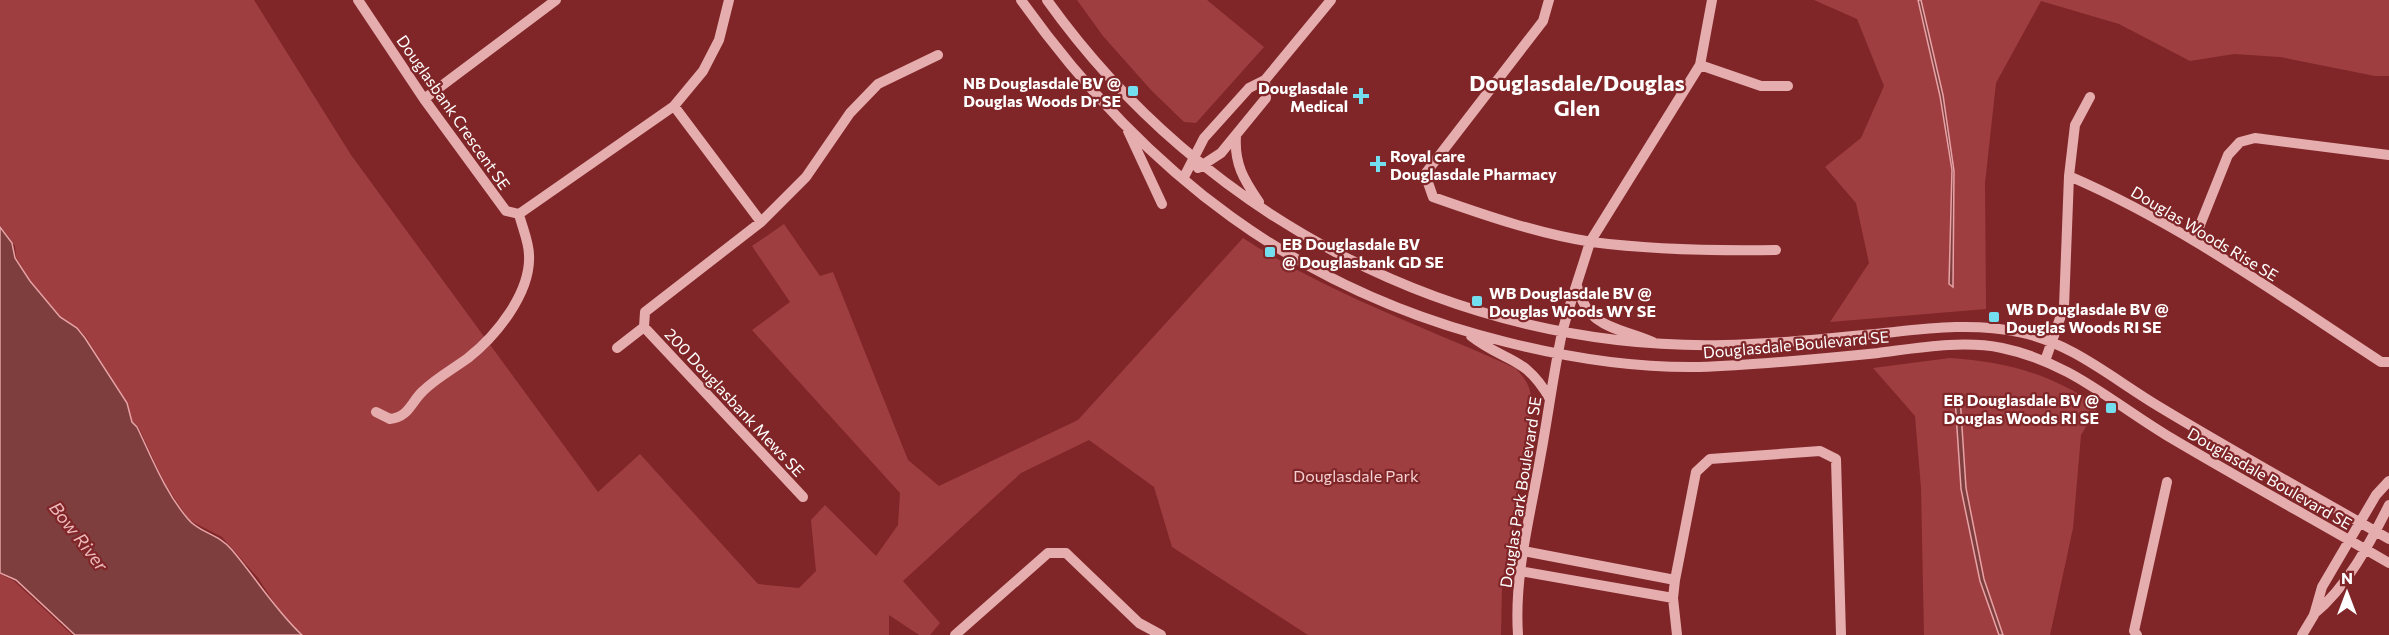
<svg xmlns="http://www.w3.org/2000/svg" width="2389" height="635" font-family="Commissioner,sans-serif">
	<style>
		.green { fill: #9f3e41 }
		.water { fill: #7f3e3e; stroke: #e6a2a5; stroke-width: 1.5 }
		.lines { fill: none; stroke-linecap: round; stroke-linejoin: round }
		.minor { stroke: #e6adaf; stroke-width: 10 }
		.poi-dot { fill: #73deee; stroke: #802628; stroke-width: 2 }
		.labels { text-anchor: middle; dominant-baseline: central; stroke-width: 4.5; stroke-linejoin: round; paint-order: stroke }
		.poi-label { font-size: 16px; font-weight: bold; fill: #fff; stroke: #802628; text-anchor: start }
		.street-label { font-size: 16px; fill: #fff; stroke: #802628 }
		.park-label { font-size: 16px; fill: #f5d0d2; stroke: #802628 }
		.water-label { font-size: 18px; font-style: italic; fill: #edb9bb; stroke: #802628 }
		.district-label { font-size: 22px; font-weight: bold; fill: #fff; stroke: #802628 }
	</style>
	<rect width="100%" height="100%" fill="#802628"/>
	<path class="green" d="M 0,0 L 254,0 L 351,155 L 598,492 L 640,454 L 758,584 L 799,588 L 816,571 L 811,520 L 825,505 L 876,556 L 898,525 L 900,493 L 752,330 L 790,302 L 752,246 L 784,224 L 820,276 L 833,272 L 908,460 L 939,486 L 1078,420 L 1243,238 C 1329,294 1423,326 1515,368 C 1530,382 1533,394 1531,415 L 1502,584 L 1501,635 L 1308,635 L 1172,547 L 1154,487 L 1089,440 L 1021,473 L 903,581 L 940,623 L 930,635 L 919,635 L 889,615 L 889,635 L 303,635 L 285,619 L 258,578 L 222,537 L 189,520 L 164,482 L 138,426 L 132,421 L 127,403 L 86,337 L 77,327 L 60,317 L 31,281 L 16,257 L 15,246 L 0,225 Z
		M 1077,0 L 1207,0 L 1264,47 L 1196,123 L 1184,122 L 1151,90 L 1103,36 Z
		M 1814,0 L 2389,0 L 2389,76 L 2375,76 L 2280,57 L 2234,54 L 2190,61 L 2119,24 L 2041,1 L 1996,83 L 1985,183 L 1986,309 L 1830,322 L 1869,263 L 1856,203 L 1825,167 L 1861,138 L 1884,86 L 1857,19 Z
		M 1950,358 C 2012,363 2046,373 2099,406 L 2081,435 L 2073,528 L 2050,635 L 1924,635 L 1921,488 L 1915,416 L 1873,368 Z
		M 0,574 L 14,581 L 72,635 L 0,635 Z"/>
	<path class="water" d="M 1918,0 L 1921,0 L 1943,95 L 1954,171 L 1953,287 L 1949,284 L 1952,170 L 1940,96 Z
		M 0,227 L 12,243 L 15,258 L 30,281 L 60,317 L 77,328 L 85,338 L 127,403 L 132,422 L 137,427 C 152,458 165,492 188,519 C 199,533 218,533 232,550 C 256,578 275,610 302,635 L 75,635 L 16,580 L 0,573 Z
		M 1960,397 L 1966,488 L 1984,579 L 2003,635 L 1999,635 L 1980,581 L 1961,489 L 1955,398 Z"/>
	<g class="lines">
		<path class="minor" d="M 358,0 L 424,99 L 506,211 L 519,214 L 674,106 L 703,71 L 719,40 L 729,0
			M 1021,0 C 1145,174 1297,291 1506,342 C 1569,358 1635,368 1699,367 C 1759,365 1818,359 1878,353 C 1918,348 1962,340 2002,348 C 2069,362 2110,401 2166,435 C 2240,479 2315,520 2389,563
			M 1047,0 C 1202,217 1456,351 1724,345 C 1774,344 1825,339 1875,334 C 1924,329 1970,322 2019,332 C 2072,343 2113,379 2158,406 C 2234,452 2312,495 2389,539
			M 1549,0 L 1543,21 L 1425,174 L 1433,197 C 1484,215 1539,234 1592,242 C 1654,250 1714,251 1776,250
			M 1700,65 L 1761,86 L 1788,86
			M 424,99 L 556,0
			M 674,106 L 761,222
			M 1128,131 L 1162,204
			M 1236,136 C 1234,164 1244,180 1259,202
			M 1198,168 L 1221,153 L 1266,98 L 1265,80
			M 2069,176 L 2075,125 L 2090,97
			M 1183,179 L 1204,138 L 1249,88 L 1265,80 L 1331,0
			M 2194,240 L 2228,155 L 2240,142 L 2255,138 L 2389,155
			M 1577,286 C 1589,330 1616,326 1653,342
			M 644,327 L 803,497
			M 1471,336 C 1506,363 1525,355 1550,399
			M 617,348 L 644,327 L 645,312 L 761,222 L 806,177 L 850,113 L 878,84 L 938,55
			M 2045,361 L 2064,307 L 2069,176 C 2181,224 2280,296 2381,362 L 2389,362
			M 376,412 L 390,419 C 409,417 411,402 423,391 C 436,378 453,369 468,358 C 496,336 531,293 529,255 C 529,242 522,227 519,214
			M 1523,551 L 1675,580
			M 1520,571 L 1673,598
			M 2314,614 C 2347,587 2370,543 2389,505
			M 955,635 L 1048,553 L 1066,553 L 1139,623 L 1161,635
			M 1518,635 C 1514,575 1530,517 1540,459 C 1548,417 1553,375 1562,333 C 1570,302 1581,272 1590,242 L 1700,65 L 1712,0
			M 1677,635 L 1673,598 L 1675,580 L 1696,472 L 1710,459 L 1820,451 L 1836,459 L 1841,635
			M 2137,635 L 2134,631 L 2167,482
			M 2302,635 L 2314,615 L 2322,587 L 2376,495 L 2389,481"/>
	</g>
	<g class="poi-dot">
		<rect x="1127" y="85" width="12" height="12" rx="3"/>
		<path d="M1358 87h6v6h6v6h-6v6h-6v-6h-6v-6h6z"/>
		<path d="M1375 155h6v6h6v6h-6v6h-6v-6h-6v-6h6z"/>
		<rect x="1264" y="246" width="12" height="12" rx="3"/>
		<rect x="1471" y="295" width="12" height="12" rx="3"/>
		<rect x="1988" y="311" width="12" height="12" rx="3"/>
		<rect x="2105" y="402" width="12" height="12" rx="3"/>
	</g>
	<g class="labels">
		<g class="poi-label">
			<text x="1121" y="82" text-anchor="end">NB Douglasdale BV @<tspan x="1121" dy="18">Douglas Woods Dr SE</tspan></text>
			<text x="1348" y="87" text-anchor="end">Douglasdale<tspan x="1348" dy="18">Medical</tspan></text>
			<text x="1390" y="155">Royal care<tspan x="1390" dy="18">Douglasdale Pharmacy</tspan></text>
			<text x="1282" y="243">EB Douglasdale BV<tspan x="1282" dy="18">@ Douglasbank GD SE</tspan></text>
			<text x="1489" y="292">WB Douglasdale BV @<tspan x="1489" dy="18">Douglas Woods WY SE</tspan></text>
			<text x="2006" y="308">WB Douglasdale BV @<tspan x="2006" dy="18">Douglas Woods RI SE</tspan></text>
			<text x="2099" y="399" text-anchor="end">EB Douglasdale BV @<tspan x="2099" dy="18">Douglas Woods RI SE</tspan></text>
		</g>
		<g class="street-label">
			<text transform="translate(454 112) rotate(55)">Douglasbank Crescent SE</text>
			<text transform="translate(2205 233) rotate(31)">Douglas Woods Rise SE</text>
			<text transform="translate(1796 344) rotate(-5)">Douglasdale Boulevard SE</text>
			<text transform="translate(735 402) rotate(47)">200 Douglasbank Mews SE</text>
			<text transform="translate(2270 478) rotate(30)">Douglasdale Boulevard SE</text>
			<text transform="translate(1520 492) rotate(-81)">Douglas Park Boulevard SE</text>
		</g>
		<g class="park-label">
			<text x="1356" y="475">Douglasdale Park</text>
		</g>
		<g class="water-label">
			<text transform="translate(79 536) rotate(52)">Bow River</text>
		</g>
		<g class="district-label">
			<text x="1577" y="82">Douglasdale/Douglas<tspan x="1577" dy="25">Glen</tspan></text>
		</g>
	</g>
	<g transform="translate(2347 593)" stroke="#802628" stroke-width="4.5" paint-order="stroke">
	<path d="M0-4.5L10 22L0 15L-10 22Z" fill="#ffffff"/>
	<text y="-9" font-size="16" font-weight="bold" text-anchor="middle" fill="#ffffff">N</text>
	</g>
</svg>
